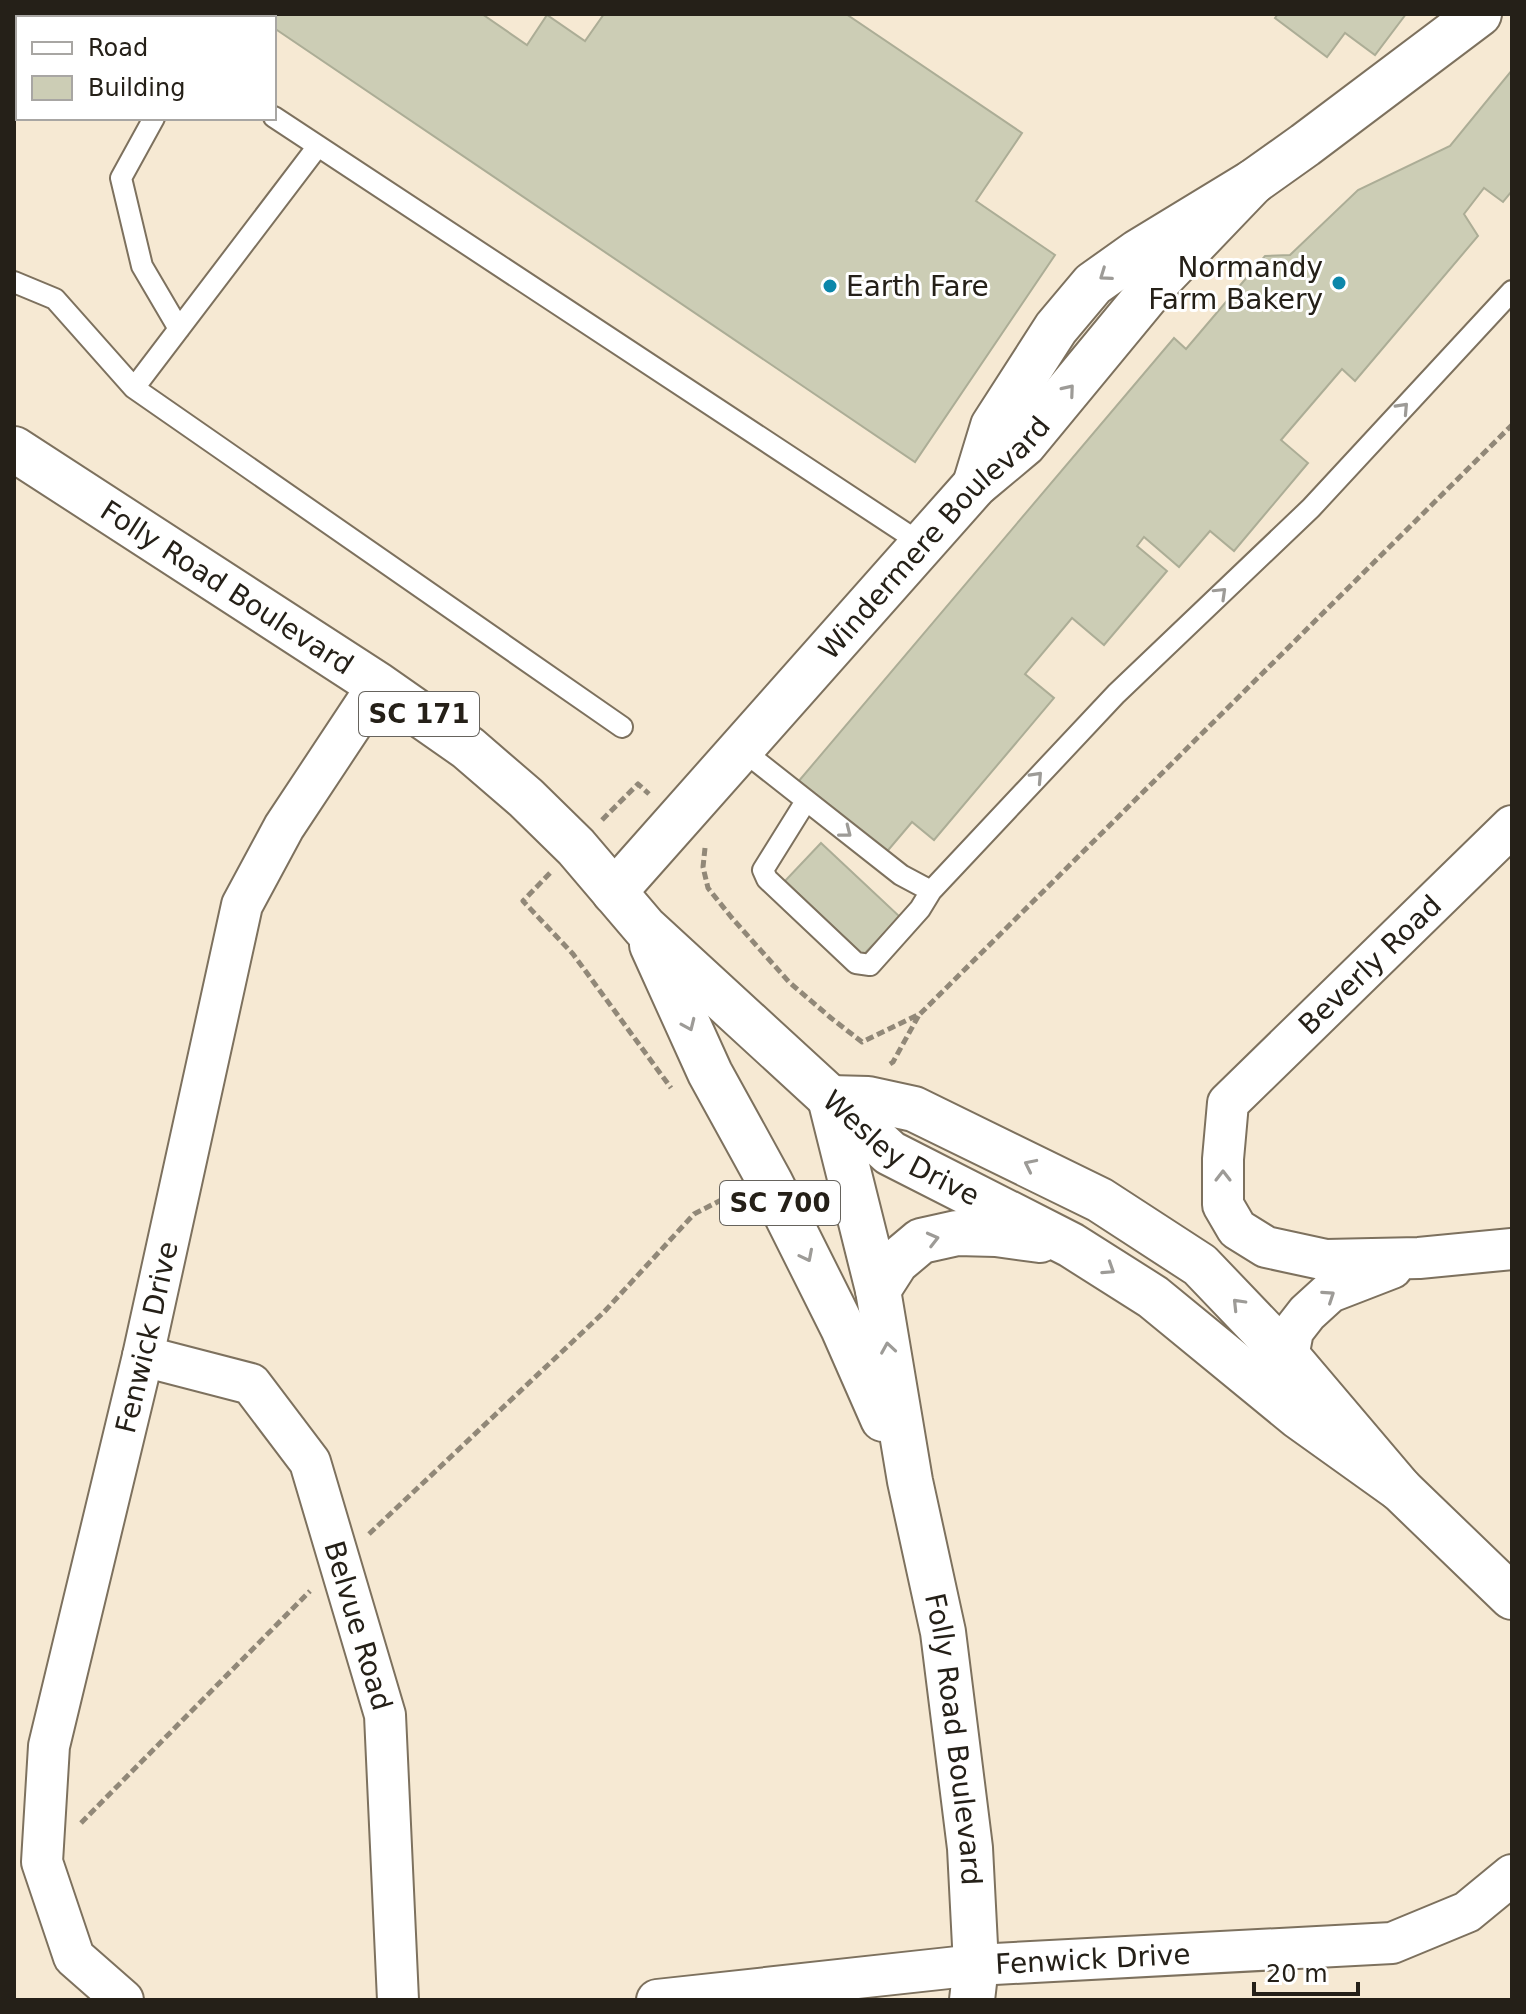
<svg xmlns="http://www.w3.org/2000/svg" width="1526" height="2014" font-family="'DejaVu Sans',sans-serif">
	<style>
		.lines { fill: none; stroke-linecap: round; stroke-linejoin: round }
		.stream { stroke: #658158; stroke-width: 10 }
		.building { fill: #cccdb5; stroke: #acad96; stroke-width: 2 }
		.service-casing { stroke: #7d715e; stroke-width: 24 }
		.minor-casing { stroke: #7d715e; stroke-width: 44 }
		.tertiary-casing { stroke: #7d715e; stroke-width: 48 }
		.primary-casing { stroke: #7d715e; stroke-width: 48 }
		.path { stroke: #918878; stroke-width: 5; stroke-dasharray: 8 4; stroke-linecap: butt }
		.service { stroke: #fff; stroke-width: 20 }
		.minor { stroke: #fff; stroke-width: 40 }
		.tertiary { stroke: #fff; stroke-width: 44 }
		.primary { stroke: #fff; stroke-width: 44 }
		.oneway { stroke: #9d9b97 }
		.poi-dot { fill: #0c87aa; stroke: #fff; stroke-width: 3 }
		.labels { text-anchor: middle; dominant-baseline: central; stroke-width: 6; stroke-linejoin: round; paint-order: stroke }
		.shield { fill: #fff; stroke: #66635d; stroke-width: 2 }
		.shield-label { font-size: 26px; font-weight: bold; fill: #252018 }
		.poi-label { font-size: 28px; fill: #252018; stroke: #fff; text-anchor: end }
		.street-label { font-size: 28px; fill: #252018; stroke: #fff }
	</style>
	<rect width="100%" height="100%" fill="#f6e9d3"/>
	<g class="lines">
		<path class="stream" d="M 14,101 L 18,112"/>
	</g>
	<path class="building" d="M 253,14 L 482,14 L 527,45 L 547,15 L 585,41 L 604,14 L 846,14 L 1022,133 L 976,201 L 1055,255 L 915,462 L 274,28 L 274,18 L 259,18 Z
		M 1278,14 L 1406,14 L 1375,55 L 1345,33 L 1327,57 L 1275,18 Z
		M 1512,70 L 1512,191 L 1503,202 L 1484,188 L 1464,214 L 1478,236 L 1355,381 L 1342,369 L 1281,440 L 1308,463 L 1234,551 L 1210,531 L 1179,567 L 1144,537 L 1137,546 L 1167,571 L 1104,645 L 1072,618 L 1025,674 L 1054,698 L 934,840 L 912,822 L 884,855 L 798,782 L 1174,338 L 1186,349 L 1265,256 L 1290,255 L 1358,190 L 1450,146 Z
		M 821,843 L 900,917 L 863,955 L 785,881 Z"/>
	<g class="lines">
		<defs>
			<path id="service" d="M 274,117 L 922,544
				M 154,118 L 121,178 L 142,266 L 179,329
				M 14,282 L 55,299 L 134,388 L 622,727
				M 134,388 L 318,146
				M 741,749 L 901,875 L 931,891 L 1116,694 L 1311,508 L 1512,291
				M 806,801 L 763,870 L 767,879 L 856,963 L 870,965 L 920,909 L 931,891"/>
			<g id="minor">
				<path d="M 1512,826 L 1228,1103 L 1223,1159 L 1223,1205 L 1237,1229 L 1266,1247 L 1326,1260 L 1419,1258 L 1512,1249"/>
				<path id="s1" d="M 143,1356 L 251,1384 L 310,1462 L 385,1715 L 398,2000"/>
				<path d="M 1288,1357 L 1293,1331 L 1307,1313 L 1330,1292 L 1392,1268"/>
				<path id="s2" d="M 123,2000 L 74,1957 L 42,1862 L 49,1746 L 143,1356 L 242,905 L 284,827 L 378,685"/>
				<path id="s3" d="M 657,2000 L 976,1965 L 1392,1943 L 1467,1912 L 1512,1875"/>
			</g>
			<g id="tertiary">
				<path d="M 975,485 L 993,426 L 1056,328 L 1093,284 L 1138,252 L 1253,182 L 1305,145 L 1479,14"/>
				<path id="s4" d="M 614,892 L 975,485 L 1024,444 L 1161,278 L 1253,182"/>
			</g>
			<g id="primary">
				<path id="s5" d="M 14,449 L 378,685 L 468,748 L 526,798 L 576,847 L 645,928 L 890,1153 L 1071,1245 L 1153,1297 L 1298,1416 L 1400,1489"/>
				<path d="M 652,945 L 710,1073 L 770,1182 L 843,1328 L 883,1419"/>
				<path id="s6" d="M 830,1098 L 878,1290 L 910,1481 L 943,1632 L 970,1848 L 976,1965 L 972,2000"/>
				<path d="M 830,1098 L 868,1099 L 914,1109 L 1100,1200 L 1200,1265 L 1288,1357 L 1400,1489 L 1512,1597"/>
				<path d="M 878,1290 L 896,1262 L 921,1241 L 957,1233 L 996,1234 L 1040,1240"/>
			</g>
		</defs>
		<use href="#service" class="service-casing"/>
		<use href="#minor" class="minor-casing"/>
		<use href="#tertiary" class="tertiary-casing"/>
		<use href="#primary" class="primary-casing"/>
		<path class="path" d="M 602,820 L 638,784 L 649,794
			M 705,848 L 703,867 L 708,888 L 732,918 L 789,982 L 831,1018 L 862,1042 L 920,1014 L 1512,425
			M 550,873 L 523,901 L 573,954 L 671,1088
			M 890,1064 L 893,1062 L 919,1015
			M 369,1534 L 604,1312 L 694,1214 L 735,1193
			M 81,1823 L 310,1591"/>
		<use href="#service" class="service"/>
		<use href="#minor" class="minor"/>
		<use href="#tertiary" class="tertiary"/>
		<use href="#primary" class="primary"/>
	</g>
	<defs><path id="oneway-chevron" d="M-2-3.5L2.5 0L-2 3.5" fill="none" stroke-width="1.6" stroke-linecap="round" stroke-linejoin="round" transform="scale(2)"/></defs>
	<g class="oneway">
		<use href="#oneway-chevron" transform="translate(1105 275) rotate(145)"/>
		<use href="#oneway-chevron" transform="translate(1069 390) rotate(-50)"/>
		<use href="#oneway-chevron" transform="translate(1403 408) rotate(-47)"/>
		<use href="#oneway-chevron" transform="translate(1221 593) rotate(-44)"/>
		<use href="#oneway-chevron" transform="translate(1037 777) rotate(-47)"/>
		<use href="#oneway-chevron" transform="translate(846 832) rotate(38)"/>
		<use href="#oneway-chevron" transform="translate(689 1025) rotate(66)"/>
		<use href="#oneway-chevron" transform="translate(1030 1165) rotate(-154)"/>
		<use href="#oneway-chevron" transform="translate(1223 1176) rotate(-90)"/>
		<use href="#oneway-chevron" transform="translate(933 1239) rotate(-14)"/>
		<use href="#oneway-chevron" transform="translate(807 1256) rotate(63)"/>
		<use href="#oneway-chevron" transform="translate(1109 1269) rotate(33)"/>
		<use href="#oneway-chevron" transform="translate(1329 1296) rotate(-34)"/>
		<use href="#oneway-chevron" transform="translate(1238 1304) rotate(-134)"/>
		<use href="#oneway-chevron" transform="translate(888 1348) rotate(-99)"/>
	</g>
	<g class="poi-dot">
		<circle cx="1339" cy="283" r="8"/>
		<circle cx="830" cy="286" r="8"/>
	</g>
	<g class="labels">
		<g class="shield">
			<rect x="359" y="692" width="120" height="44" rx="6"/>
			<rect x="720" y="1181" width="120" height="44" rx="6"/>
		</g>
		<g class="shield-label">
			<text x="419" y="714">SC 171</text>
			<text x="780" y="1203">SC 700</text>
		</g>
		<g class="poi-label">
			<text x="1323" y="267">Normandy<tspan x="1323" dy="32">Farm Bakery</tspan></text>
			<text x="846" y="286" text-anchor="start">Earth Fare</text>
		</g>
		<g class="street-label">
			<text stroke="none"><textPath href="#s4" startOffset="478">Windermere Boulevard</textPath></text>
			<text stroke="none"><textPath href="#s5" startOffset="254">Folly Road Boulevard</textPath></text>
			<text transform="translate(1370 965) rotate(-44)">Beverly Road</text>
			<text stroke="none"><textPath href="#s5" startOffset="1136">Wesley Drive</textPath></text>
			<text stroke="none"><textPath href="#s2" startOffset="702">Fenwick Drive</textPath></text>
			<text stroke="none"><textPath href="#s1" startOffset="380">Belvue Road</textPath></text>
			<text stroke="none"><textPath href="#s6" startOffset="654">Folly Road Boulevard</textPath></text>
			<text stroke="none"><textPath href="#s3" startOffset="438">Fenwick Drive</textPath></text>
		</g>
	</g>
	<rect width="1526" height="2014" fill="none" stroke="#252018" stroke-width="32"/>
	<rect x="16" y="16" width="260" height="104" fill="#ffffff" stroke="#a8a6a3" stroke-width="2"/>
	<rect x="32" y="42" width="40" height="12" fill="#ffffff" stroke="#a8a6a3" stroke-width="2"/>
	<text x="88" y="56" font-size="24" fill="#252018">Road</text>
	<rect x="32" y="76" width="40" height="24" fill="#cccdb5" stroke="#a8a6a3" stroke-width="2"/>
	<text x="88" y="96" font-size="24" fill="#252018">Building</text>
	<path d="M1254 1982v12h104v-12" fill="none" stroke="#252018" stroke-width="4"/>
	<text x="1266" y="1982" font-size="24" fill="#252018" stroke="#ffffff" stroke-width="6" paint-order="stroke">20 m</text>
</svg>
